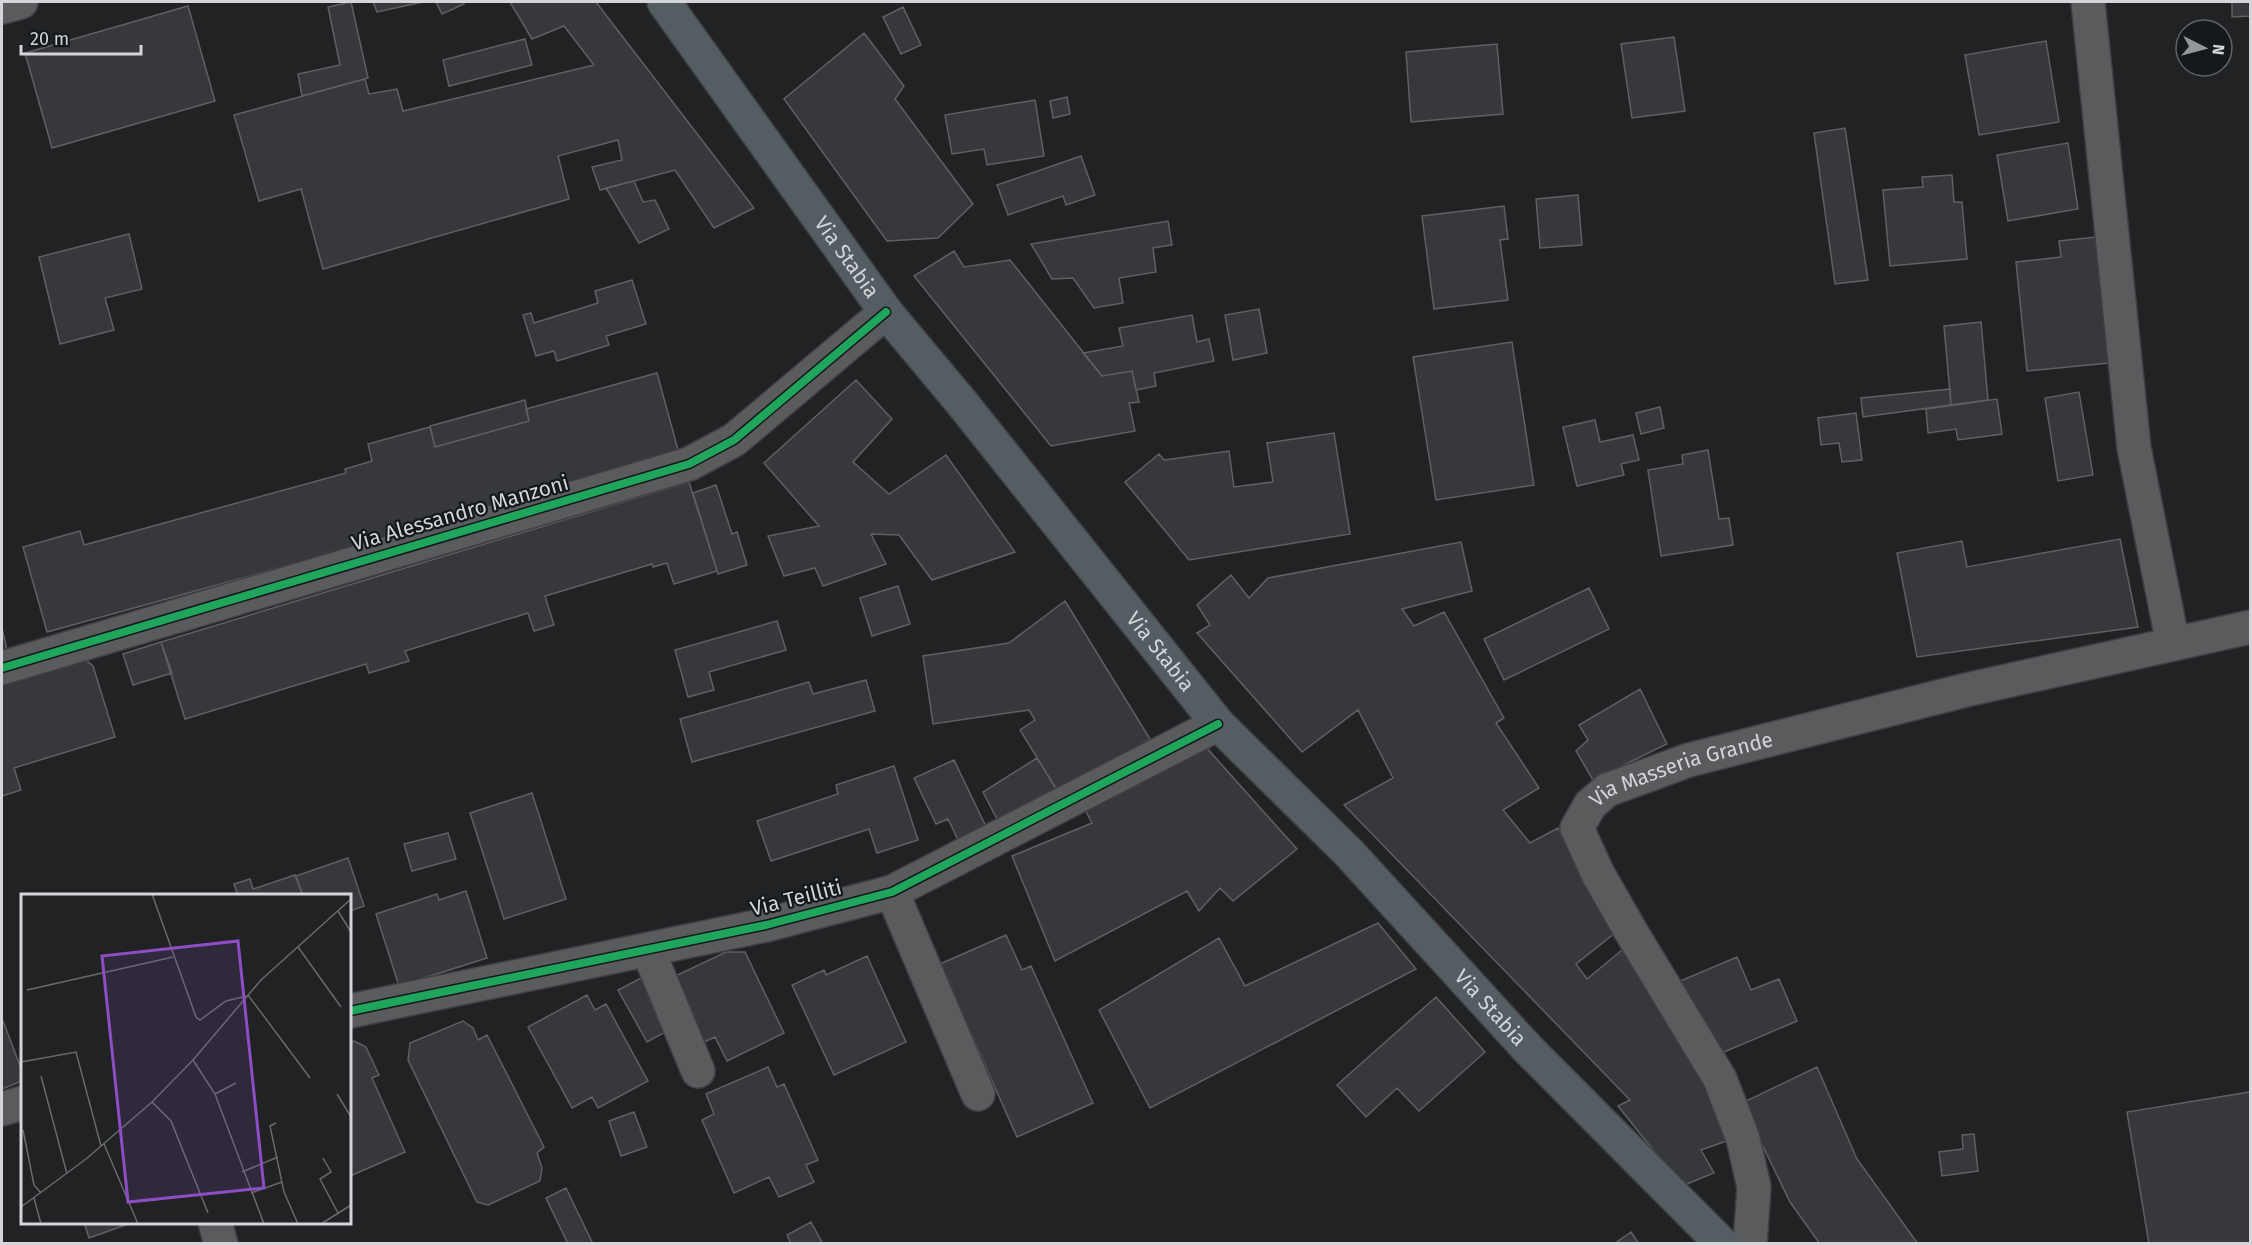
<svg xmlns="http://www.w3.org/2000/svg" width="2252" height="1245" font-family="'Fira Sans',sans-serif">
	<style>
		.building { fill: #37383b; stroke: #5f6062; stroke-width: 1.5 }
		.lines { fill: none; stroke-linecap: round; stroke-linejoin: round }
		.minor-casing { stroke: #3e3f42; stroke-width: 36 }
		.major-casing { stroke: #3e3f42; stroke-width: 36 }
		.minor { stroke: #5a5b5d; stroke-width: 33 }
		.major { stroke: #535d62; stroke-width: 33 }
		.cycleway-casing { stroke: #15181d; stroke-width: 11 }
		.cycleway { stroke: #20a55d; stroke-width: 8 }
		.labels { text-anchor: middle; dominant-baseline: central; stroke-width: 4.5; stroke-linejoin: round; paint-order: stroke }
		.street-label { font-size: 21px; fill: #d3d5d9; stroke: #15181d }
		.inset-road { fill: none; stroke: #686a6c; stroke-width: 1.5 }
		.view { fill: #8d4ec4; fill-opacity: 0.15; stroke: #8d4ec4; stroke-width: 3 }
		.inset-edge { fill: none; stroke: #d3d5d9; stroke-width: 3 }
	</style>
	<rect width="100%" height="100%" fill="#202224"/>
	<path class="building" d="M 351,2 L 368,78 L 302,96 L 298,74 L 340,65 L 328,7 Z
		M 373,2 L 423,2 L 377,12 Z
		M 436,2 L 463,2 L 464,4 L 442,14 Z
		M 510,2 L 596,2 L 754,208 L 714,228 L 675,170 L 600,190 L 592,167 L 622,160 L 618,140 L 558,156 L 569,199 L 323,269 L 301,189 L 259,201 L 234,115 L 365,79 L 369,94 L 397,89 L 403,111 L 594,65 L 564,26 L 532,39 Z
		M 2232,2 L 2250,2 L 2250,16 L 2232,17 Z
		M 188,6 L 215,101 L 52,148 L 25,53 Z
		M 903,7 L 921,45 L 901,54 L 883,17 Z
		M 864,33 L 904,86 L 895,99 L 973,204 L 938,238 L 887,241 L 784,99 Z
		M 1674,37 L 1685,111 L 1632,118 L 1621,44 Z
		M 525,39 L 532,65 L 449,86 L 443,60 Z
		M 2046,41 L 2059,122 L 1979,135 L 1965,55 Z
		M 1497,44 L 1503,114 L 1411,122 L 1406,52 Z
		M 1067,97 L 1070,114 L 1053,118 L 1050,101 Z
		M 1035,100 L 1044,156 L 987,165 L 984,149 L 952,154 L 945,115 Z
		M 1845,128 L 1868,280 L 1835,284 L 1814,133 Z
		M 2068,143 L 2078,209 L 2008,221 L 1997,155 Z
		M 1081,156 L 1095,195 L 1066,205 L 1063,196 L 1008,215 L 997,185 Z
		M 1952,175 L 1954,202 L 1962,202 L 1967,259 L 1890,266 L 1883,190 L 1923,187 L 1922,177 Z
		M 634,181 L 643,202 L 655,200 L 669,229 L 639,243 L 606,188 Z
		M 1578,195 L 1582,245 L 1540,248 L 1536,199 Z
		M 1504,206 L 1508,239 L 1500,240 L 1508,300 L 1434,309 L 1422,216 Z
		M 1168,221 L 1172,245 L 1153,248 L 1156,272 L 1119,278 L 1123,303 L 1094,308 L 1073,278 L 1052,279 L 1031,244 Z
		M 129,234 L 142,289 L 105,298 L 114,330 L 60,344 L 39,257 Z
		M 2096,237 L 2109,363 L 2027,371 L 2016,262 L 2061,257 L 2059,241 Z
		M 954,251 L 964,267 L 1010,260 L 1102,376 L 1132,371 L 1139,402 L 1129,403 L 1135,431 L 1051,446 L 914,276 Z
		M 632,280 L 646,324 L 606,336 L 609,345 L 557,361 L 554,351 L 536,356 L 523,315 L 531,313 L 534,323 L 598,303 L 595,291 Z
		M 1259,309 L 1267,353 L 1233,360 L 1225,315 Z
		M 1192,315 L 1197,342 L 1209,339 L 1214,361 L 1154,373 L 1156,386 L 1136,390 L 1132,371 L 1102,376 L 1083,353 L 1123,346 L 1119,328 Z
		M 1981,322 L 1988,400 L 1951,405 L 1944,326 Z
		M 1512,342 L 1534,485 L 1436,500 L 1413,357 Z
		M 657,373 L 680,457 L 47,632 L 23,547 L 80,531 L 84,545 L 346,473 L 345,469 L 372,461 L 368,444 L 430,427 L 435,447 L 529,421 L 526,409 Z
		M 856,380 L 892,419 L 853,462 L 889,494 L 946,455 L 1015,552 L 932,580 L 899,535 L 871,534 L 886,564 L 823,586 L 815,568 L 784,576 L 768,536 L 819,526 L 764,463 Z
		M 1950,389 L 1951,405 L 1863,417 L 1861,398 Z
		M 2079,392 L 2093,475 L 2058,481 L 2045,398 Z
		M 1997,399 L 2002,434 L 1958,440 L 1956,429 L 1928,433 L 1926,409 Z
		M 525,400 L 529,421 L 435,447 L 430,426 Z
		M 1660,407 L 1664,428 L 1641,434 L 1636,413 Z
		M 1856,413 L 1862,460 L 1842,462 L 1839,443 L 1821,445 L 1818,418 Z
		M 1595,420 L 1600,442 L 1633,435 L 1639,460 L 1621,464 L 1624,475 L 1577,486 L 1563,427 Z
		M 1334,433 L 1350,534 L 1189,560 L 1125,482 L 1159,454 L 1164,460 L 1229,451 L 1234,487 L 1273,482 L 1267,443 Z
		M 1708,450 L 1719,519 L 1729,518 L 1733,545 L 1661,556 L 1648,470 L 1683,464 L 1682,455 Z
		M 689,482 L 717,571 L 674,584 L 667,563 L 653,567 L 652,564 L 545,596 L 554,625 L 534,631 L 528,613 L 405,651 L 409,661 L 369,673 L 366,664 L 185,719 L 161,642 Z
		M 716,485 L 732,534 L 737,532 L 747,565 L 718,574 L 693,493 Z
		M 2120,539 L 2138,627 L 1917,657 L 1897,553 L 1962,541 L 1967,567 Z
		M 1461,542 L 1472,591 L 1402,609 L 1414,626 L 1444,612 L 1504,718 L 1496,723 L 1539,788 L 1503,810 L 1530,843 L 1558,828 L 1620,929 L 1576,964 L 1587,979 L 1628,945 L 1704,1063 L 1732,1139 L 1701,1150 L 1714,1173 L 1682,1186 L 1618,1106 L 1630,1100 L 1344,805 L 1393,778 L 1358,710 L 1302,752 L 1197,633 L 1210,625 L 1197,605 L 1231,575 L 1249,598 L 1268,578 Z
		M 898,586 L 910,624 L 872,636 L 860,598 Z
		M 1589,588 L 1609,629 L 1504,680 L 1484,639 Z
		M 1065,601 L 1150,739 L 1060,795 L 1020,730 L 1035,720 L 1029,710 L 933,724 L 923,656 L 1009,643 Z
		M 777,621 L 786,650 L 709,672 L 714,690 L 688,697 L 675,650 Z
		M 2,628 L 7,650 L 2,652 Z
		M 161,642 L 172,673 L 133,685 L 123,654 Z
		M 82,657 L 93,666 L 115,737 L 14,768 L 21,790 L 2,796 L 2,682 Z
		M 866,680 L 875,711 L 692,762 L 680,719 L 809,682 L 813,694 Z
		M 1640,689 L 1667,744 L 1593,780 L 1576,751 L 1588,740 L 1579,725 Z
		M 1204,745 L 1297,849 L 1233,901 L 1220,888 L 1199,911 L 1187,891 L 1055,961 L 1012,856 L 1092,823 L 1084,808 Z
		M 1037,758 L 1058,792 L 1001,827 L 983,792 Z
		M 954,760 L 988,831 L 960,844 L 948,819 L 936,824 L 914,778 Z
		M 894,766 L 918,840 L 877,853 L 869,829 L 771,861 L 757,821 L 838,794 L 836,785 Z
		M 532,793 L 566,899 L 504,919 L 470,813 Z
		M 448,833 L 456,859 L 412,871 L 404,844 Z
		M 348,858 L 364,906 L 350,911 L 350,896 L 303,896 L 296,876 Z
		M 295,875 L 303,896 L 238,896 L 234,884 L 250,879 L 253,889 Z
		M 466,891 L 487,958 L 399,986 L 376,914 L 437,894 L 439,900 Z
		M 1378,923 L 1416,969 L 1150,1108 L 1099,1010 L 1219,938 L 1245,986 Z
		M 1006,935 L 1022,970 L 1031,966 L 1093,1103 L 1017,1137 L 940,964 Z
		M 726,952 L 745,952 L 784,1033 L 727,1061 L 715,1037 L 702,1043 L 671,978 Z
		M 867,956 L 906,1042 L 834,1075 L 792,985 L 824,970 L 826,975 Z
		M 1737,957 L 1751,990 L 1779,979 L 1797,1021 L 1717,1055 L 1673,984 Z
		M 643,977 L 671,1029 L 647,1042 L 618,990 Z
		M 587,995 L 595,1010 L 606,1004 L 648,1081 L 598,1108 L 592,1097 L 572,1108 L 528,1027 Z
		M 1436,997 L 1485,1052 L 1419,1111 L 1397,1088 L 1366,1117 L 1337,1085 Z
		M 3,1021 L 22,1071 L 22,1081 L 2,1089 L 2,1022 Z
		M 463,1021 L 473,1028 L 478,1040 L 487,1035 L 544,1147 L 537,1153 L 542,1168 L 540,1181 L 488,1205 L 477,1202 L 408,1060 L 410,1043 Z
		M 354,1041 L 366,1047 L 379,1075 L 372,1078 L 405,1152 L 350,1176 L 350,1043 Z
		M 768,1067 L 777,1087 L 784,1084 L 818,1160 L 806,1165 L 814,1182 L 779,1197 L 769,1177 L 734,1193 L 702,1120 L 714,1114 L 706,1094 Z
		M 1817,1067 L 1857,1159 L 1918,1244 L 1820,1244 L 1790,1202 L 1742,1103 Z
		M 2250,1092 L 2250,1244 L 2149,1244 L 2127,1112 Z
		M 634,1112 L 647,1147 L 621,1156 L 609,1121 Z
		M 1974,1134 L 1978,1171 L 1942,1176 L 1939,1152 L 1963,1149 L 1962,1135 Z
		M 566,1188 L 593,1244 L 568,1244 L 546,1198 Z
		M 84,1222 L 134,1222 L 89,1238 Z
		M 811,1222 L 823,1244 L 791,1244 L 787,1235 Z
		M 1631,1232 L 1639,1244 L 1614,1244 Z"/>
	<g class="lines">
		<defs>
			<g id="minor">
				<path d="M 2088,2 L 2134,448 L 2173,644"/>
				<path d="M 2,7 L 21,2"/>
				<path d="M 2,668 L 689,464 L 734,440 L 886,312"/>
				<path d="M 892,892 L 978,1094"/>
				<path d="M 648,950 L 698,1071"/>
				<path d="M 350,1011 L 766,925 L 892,892 L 1218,724"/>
				<path d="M 2,1109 L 22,1103"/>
				<path d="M 215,1222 L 221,1244"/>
				<path id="s1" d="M 1750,1244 L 1754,1187 L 1743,1139 L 1720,1079 L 1630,930 L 1598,874 L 1577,828 L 1590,805 L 1607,790 L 1689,760 L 1966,690 L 2250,627"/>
			</g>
			<g id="major">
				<path id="s2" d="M 664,2 L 886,312 L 962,403 L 1218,724 L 1349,853 L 1528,1049 L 1722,1244"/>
			</g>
		</defs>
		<use href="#minor" class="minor-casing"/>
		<use href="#major" class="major-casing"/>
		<use href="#minor" class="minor"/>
		<use href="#major" class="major"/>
		<defs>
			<path id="cycleway" d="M 2,668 L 689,464 L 734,440 L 886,312
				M 350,1011 L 766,925 L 892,892 L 1218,724"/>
		</defs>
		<use href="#cycleway" class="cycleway-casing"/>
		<use href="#cycleway" class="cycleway"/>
	</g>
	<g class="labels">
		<g class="street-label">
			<text stroke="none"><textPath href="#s2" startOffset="314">Via Stabia</textPath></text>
			<text transform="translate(460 513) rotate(-16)">Via Alessandro Manzoni</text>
			<text stroke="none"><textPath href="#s2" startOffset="818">Via Stabia</textPath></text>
			<text stroke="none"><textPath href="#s1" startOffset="586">Via Masseria Grande</textPath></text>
			<text transform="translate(796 898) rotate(-14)">Via Teilliti</text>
			<text stroke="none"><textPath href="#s2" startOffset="1304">Via Stabia</textPath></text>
		</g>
	</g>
	<g transform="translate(21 894)">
		<rect width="330" height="330" fill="#202224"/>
		<path class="inset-road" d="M 131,0 L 175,123 L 179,126 L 205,107 L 226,102M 317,17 L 330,38M 277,53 L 320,113M 6,96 L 152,63M 227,101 L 289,184M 172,166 L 194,200 L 243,330M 0,168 L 55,158 L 80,252M 20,182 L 46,280M 194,200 L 215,189M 316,200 L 330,223M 131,208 L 150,227 L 187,319M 255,229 L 249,232 L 263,298 L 277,330M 2,236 L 13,291 L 20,299M 83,250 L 117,330M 302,264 L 310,278 L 299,285 L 317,319M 221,278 L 257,263M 230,299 L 261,288M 13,304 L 20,330M 0,313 L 65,265 L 131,208 L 172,166 L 240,86 L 330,5M 300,330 L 330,311"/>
		<path class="view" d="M 217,47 L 243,294 L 107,308 L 81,62 Z"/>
		<rect width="330" height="330" class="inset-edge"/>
	</g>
	<rect width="2252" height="1245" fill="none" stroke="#d3d5d9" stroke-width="6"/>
	<g transform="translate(2204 48) rotate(96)"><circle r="28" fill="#15181d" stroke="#616468" stroke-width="1.5"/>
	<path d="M0-4.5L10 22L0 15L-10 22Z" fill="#94969a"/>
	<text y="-9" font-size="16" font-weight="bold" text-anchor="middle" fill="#d3d5d9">N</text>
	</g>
	<path d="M21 45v9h120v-9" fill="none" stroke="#d3d5d9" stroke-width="3"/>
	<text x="30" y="45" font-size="18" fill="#d3d5d9" stroke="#15181d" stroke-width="4.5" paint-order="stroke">20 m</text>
</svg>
